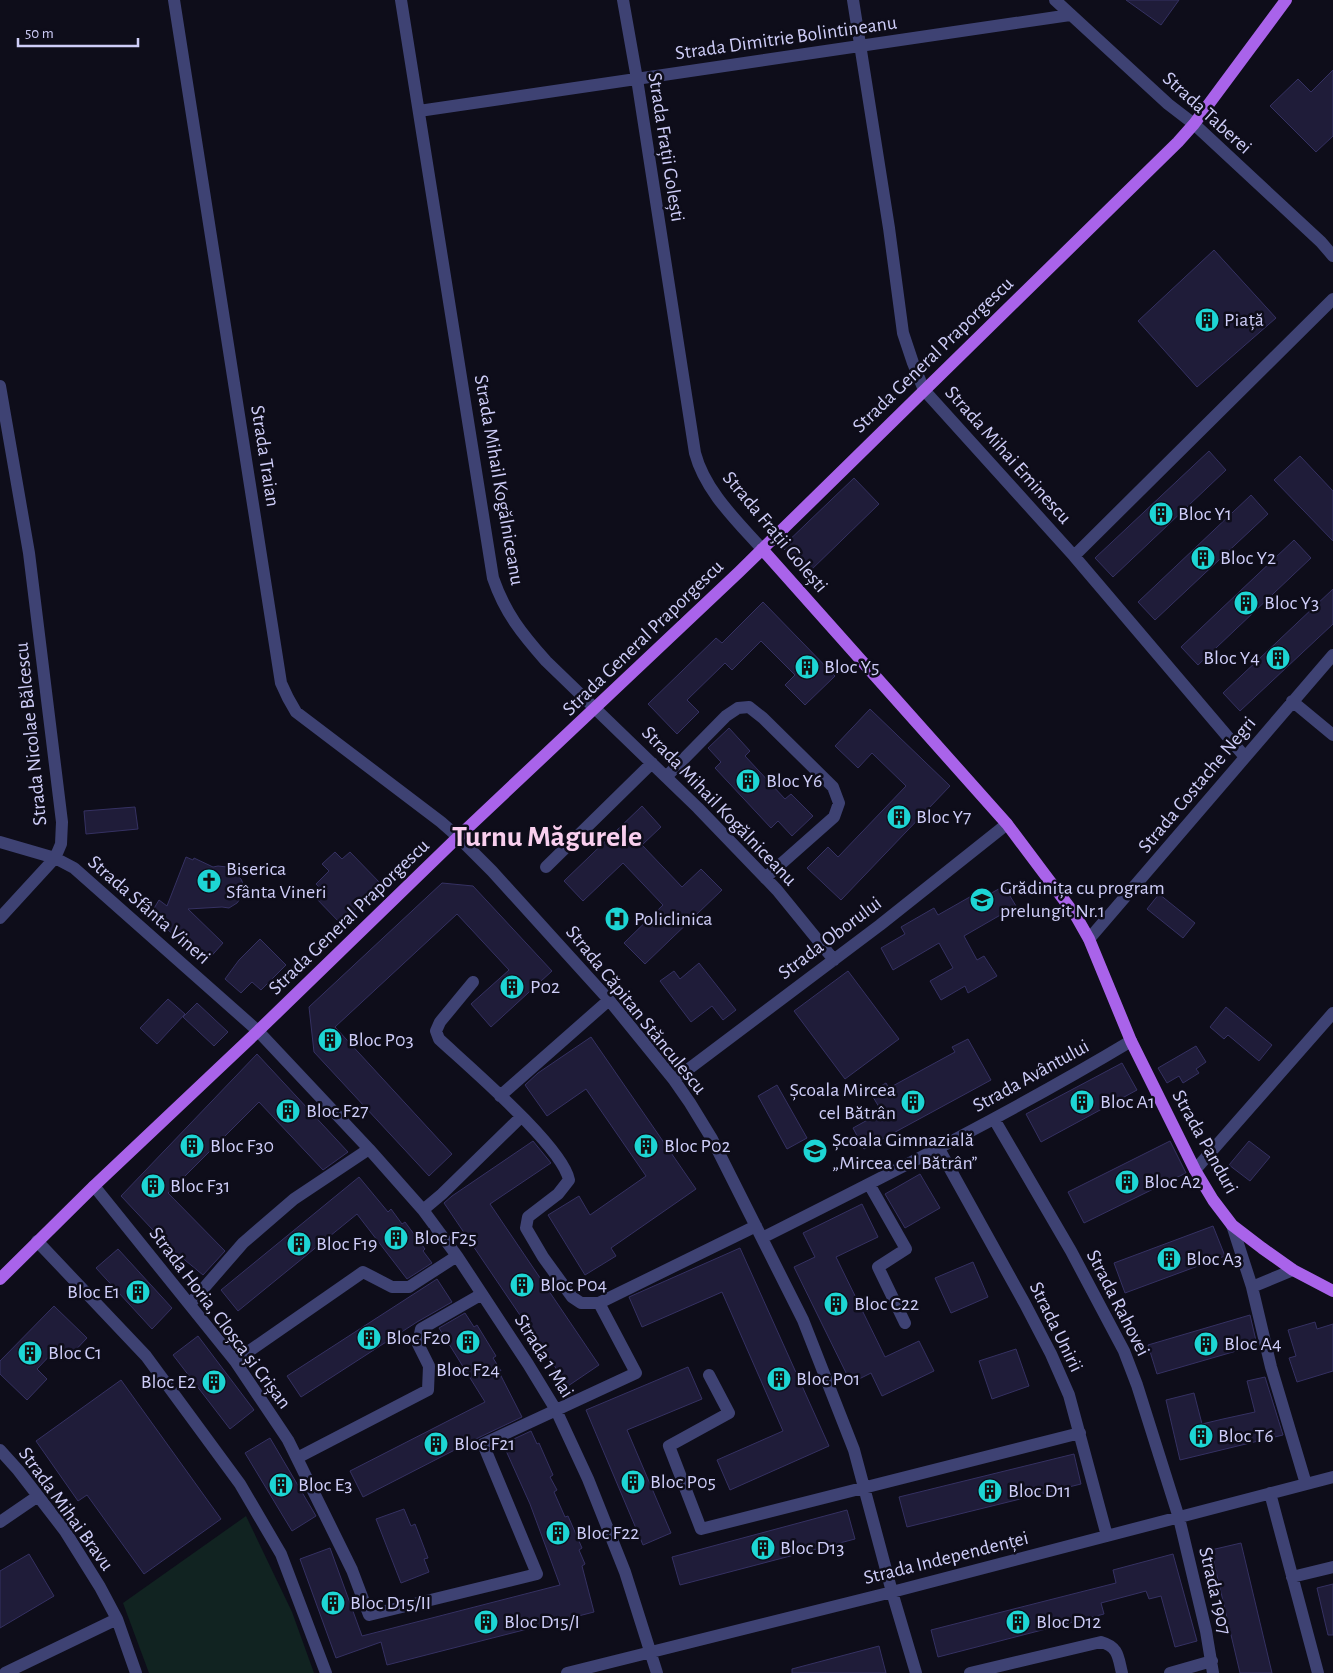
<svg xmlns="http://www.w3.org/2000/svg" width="1333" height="1673" font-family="'Alegreya Sans',sans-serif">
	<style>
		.green { fill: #112321 }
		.building { fill: #1f1c39; stroke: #353162 }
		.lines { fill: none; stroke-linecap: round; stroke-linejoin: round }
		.minor { stroke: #3e4273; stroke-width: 12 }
		.major { stroke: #a963ea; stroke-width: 12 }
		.labels { text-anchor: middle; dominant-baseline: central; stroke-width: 5; stroke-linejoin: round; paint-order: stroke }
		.street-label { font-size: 20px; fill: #cecdf8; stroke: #0e0d1a }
		.poi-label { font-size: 20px; fill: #cecdf8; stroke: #0e0d1a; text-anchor: start }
		.town-label { font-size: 30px; font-weight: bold; fill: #f9cfee; stroke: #0e0d1a }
	</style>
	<rect width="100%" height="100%" fill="#0e0d1a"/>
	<path class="green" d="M 246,1516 L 292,1612 L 314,1673 L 149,1673 L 123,1603 Z"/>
	<path class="building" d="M 1126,0 L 1179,0 L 1161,25 Z
		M 1333,70 L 1333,136 L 1316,152 L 1270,106 L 1298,79 L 1311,92 Z
		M 1214,250 L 1276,318 L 1197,387 L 1138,321 Z
		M 1209,451 L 1226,470 L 1113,577 L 1095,558 Z
		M 1300,456 L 1333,491 L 1333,541 L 1274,480 Z
		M 854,478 L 879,504 L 808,573 L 782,547 Z
		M 1251,495 L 1268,514 L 1155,620 L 1138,602 Z
		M 1294,540 L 1311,558 L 1198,665 L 1181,647 Z
		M 1333,589 L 1333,624 L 1240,711 L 1223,693 Z
		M 763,602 L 835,676 L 805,705 L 785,685 L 795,675 L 761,641 L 732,670 L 725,663 L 687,700 L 699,712 L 677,734 L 648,704 L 716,638 L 722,643 Z
		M 870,709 L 950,786 L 841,900 L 807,868 L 828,847 L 838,857 L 906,786 L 872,753 L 858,768 L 835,746 Z
		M 729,728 L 750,751 L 745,756 L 785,799 L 791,794 L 813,816 L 792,836 L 778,821 L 771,828 L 715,768 L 721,762 L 708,748 Z
		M 642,806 L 661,827 L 642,845 L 682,887 L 701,869 L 722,890 L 645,964 L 624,943 L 663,905 L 623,863 L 583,901 L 564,881 Z
		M 135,807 L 138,829 L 86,834 L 84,811 Z
		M 335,852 L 342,859 L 350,852 L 382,885 L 340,923 L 313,895 L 320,888 L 316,884 L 329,871 L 322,864 Z
		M 186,857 L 193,860 L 194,858 L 213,867 L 218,866 L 227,867 L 241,879 L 244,886 L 243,895 L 237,903 L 229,908 L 222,907 L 188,909 L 223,943 L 206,962 L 150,915 L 159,900 L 167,906 Z
		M 442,883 L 473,886 L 552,971 L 491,1027 L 471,1004 L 509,970 L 457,914 L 335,1027 L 452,1154 L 429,1176 L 314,1052 L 309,1007 Z
		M 1004,886 L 1016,906 L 964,936 L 977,960 L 984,956 L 997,976 L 968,993 L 965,986 L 941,1000 L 930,981 L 953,968 L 939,943 L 893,970 L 881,948 L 905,934 L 901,927 L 934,908 L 938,915 L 975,894 L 979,900 Z
		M 1159,894 L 1195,923 L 1183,938 L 1147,909 Z
		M 260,939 L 286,965 L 261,990 L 252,982 L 241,993 L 225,979 L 239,960 Z
		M 699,963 L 736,1010 L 723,1020 L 712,1006 L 691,1022 L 660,981 L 674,971 L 680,979 Z
		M 848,971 L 899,1039 L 845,1079 L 794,1011 Z
		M 168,999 L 185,1014 L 157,1044 L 140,1028 Z
		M 197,1003 L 228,1032 L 214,1046 L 183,1017 Z
		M 1226,1007 L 1272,1045 L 1259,1061 L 1228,1035 L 1224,1039 L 1210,1027 Z
		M 591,1037 L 696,1189 L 611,1248 L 616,1256 L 585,1275 L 548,1215 L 579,1196 L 590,1215 L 646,1176 L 586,1089 L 547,1116 L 525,1085 L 538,1073 Z
		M 968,1039 L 991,1080 L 864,1149 L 853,1128 L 882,1112 L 870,1092 L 886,1083 L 889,1088 L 955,1052 L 952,1047 Z
		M 1196,1046 L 1206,1062 L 1196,1069 L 1199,1073 L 1183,1083 L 1179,1076 L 1167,1083 L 1158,1068 Z
		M 257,1054 L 348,1152 L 323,1170 L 259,1102 L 168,1193 L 225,1251 L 203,1275 L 168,1246 L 121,1196 Z
		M 1122,1063 L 1137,1090 L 1041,1142 L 1026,1114 Z
		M 777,1085 L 807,1138 L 787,1149 L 758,1096 Z
		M 533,1141 L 551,1163 L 490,1204 L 599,1365 L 568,1386 L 444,1203 L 452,1196 Z
		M 1170,1141 L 1186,1173 L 1084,1223 L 1068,1192 Z
		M 1249,1141 L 1270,1157 L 1250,1181 L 1229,1165 Z
		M 920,1174 L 940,1208 L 905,1228 L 885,1194 Z
		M 359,1177 L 388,1212 L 391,1209 L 402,1224 L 405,1222 L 425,1249 L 423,1251 L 432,1263 L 407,1279 L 357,1214 L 238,1311 L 221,1290 Z
		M 862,1204 L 878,1237 L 836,1257 L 885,1357 L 919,1341 L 934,1371 L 882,1396 L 871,1373 L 851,1383 L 794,1267 L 815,1257 L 803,1233 Z
		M 1213,1226 L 1225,1256 L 1125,1293 L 1114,1263 Z
		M 740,1248 L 829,1446 L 730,1490 L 717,1460 L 783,1431 L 722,1292 L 642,1327 L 629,1297 Z
		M 118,1249 L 172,1308 L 152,1329 L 96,1268 Z
		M 973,1262 L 988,1297 L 951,1313 L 935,1278 Z
		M 437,1279 L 452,1302 L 417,1322 L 301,1397 L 287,1376 Z
		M 54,1306 L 87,1338 L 68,1358 L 57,1348 L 37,1369 L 47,1379 L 27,1400 L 0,1374 L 0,1361 Z
		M 465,1313 L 474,1327 L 477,1325 L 496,1356 L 493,1358 L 501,1371 L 499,1372 L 522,1417 L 480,1437 L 363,1497 L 350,1471 L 485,1402 L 439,1328 Z
		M 1250,1315 L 1257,1345 L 1157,1374 L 1148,1345 Z
		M 1315,1322 L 1317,1329 L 1333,1324 L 1333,1371 L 1297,1382 L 1289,1358 L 1296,1356 L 1288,1330 Z
		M 198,1336 L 254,1410 L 230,1429 L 173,1355 Z
		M 1016,1349 L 1029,1386 L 992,1399 L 979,1361 Z
		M 688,1367 L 702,1399 L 627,1430 L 671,1533 L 643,1545 L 586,1410 Z
		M 1265,1377 L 1283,1435 L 1180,1460 L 1166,1400 L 1194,1393 L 1202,1424 L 1223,1419 L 1255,1412 L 1247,1381 Z
		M 121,1380 L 221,1519 L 144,1574 L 87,1495 L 78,1501 L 36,1441 Z
		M 531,1431 L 537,1444 L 539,1443 L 553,1475 L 550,1477 L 557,1490 L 554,1492 L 565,1517 L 568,1516 L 582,1548 L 579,1550 L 585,1564 L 582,1566 L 594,1612 L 387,1665 L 381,1642 L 336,1658 L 300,1559 L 330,1548 L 362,1636 L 560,1585 L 530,1504 L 503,1444 Z
		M 270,1438 L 316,1516 L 292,1531 L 245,1453 Z
		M 1074,1454 L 1081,1484 L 907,1527 L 899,1497 Z
		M 404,1509 L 411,1526 L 415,1524 L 428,1558 L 424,1559 L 429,1572 L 401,1583 L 376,1519 Z
		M 847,1510 L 855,1539 L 680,1585 L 672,1557 Z
		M 1241,1543 L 1272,1673 L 1240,1673 L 1211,1550 Z
		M 29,1554 L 54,1596 L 0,1628 L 0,1571 Z
		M 1173,1554 L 1197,1641 L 1175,1647 L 1161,1596 L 1149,1599 L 1146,1591 L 1101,1603 L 1104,1614 L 938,1657 L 931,1630 L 1116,1583 L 1113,1570 Z
		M 1333,1584 L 1333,1635 L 1328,1635 L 1317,1588 Z
		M 879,1646 L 886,1673 L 792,1673 L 792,1669 Z"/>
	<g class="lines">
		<path class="minor" d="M 174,0 L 281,683 L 288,698 L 296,712 L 441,822 L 458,837 L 492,871 L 609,1000 L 674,1080 L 690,1103 L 712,1139 L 803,1320 L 854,1450 L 892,1592 L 916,1673
			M 401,0 L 493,578 C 505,613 522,634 546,661 L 698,808 L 777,890 L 834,960
			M 623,0 L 637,79 L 695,453 C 705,491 737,521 762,549
			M 853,0 L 889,228 L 903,333 L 913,363 L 924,390 L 1074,556 L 1245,757
			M 1055,0 L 1168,104 L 1194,124 L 1321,242 L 1333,256
			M 419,111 L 1070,15
			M 0,386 L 29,553 L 62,822 L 61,844 L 55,858 L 0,918
			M 1074,556 L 1333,299
			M 1292,701 L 1333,735
			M 666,777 L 726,716 L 738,708 L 749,707 L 763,718 L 833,787 L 839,803 L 834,817 L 765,878
			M 0,842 L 55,858 L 74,868 L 258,1031 L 369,1149 L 423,1210 L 457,1256 L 528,1364 L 556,1410 L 588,1479 L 625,1572 L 657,1673
			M 546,867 L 652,763
			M 1089,939 L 1333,655
			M 473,982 L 440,1022 L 436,1031 L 439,1039 C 468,1066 563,1147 569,1180 L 558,1194 L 528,1217 L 526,1228 L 543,1257 L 572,1297 L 581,1303 L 599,1303
			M 674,1080 L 880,925 L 1007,824
			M 500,1096 L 609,1000
			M 994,1119 L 1071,1251 L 1124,1351 L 1137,1385 L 1179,1518 L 1206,1631 L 1213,1673
			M 939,1149 L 1025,1304 L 1051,1354 L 1069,1395 L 1107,1536
			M 1195,1170 L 1333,1013
			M 869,1184 L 906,1249 L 878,1267 L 905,1323
			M 94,1186 L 235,1361 L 288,1440 L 352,1570 L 369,1615 L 537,1574 L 483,1444 L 636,1373 L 599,1303 L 756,1226
			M 423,1210 L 442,1194 L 521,1117
			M 1232,1225 L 1252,1287 L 1271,1367 L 1306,1484
			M 762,1238 C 887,1175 1011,1113 1131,1041
			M 37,1241 L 146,1356 L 240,1484 L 281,1554 L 326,1673
			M 1252,1287 L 1293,1270
			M 190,1304 L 243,1243 L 294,1199 L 369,1149
			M 235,1361 L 363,1272 L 392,1287 L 409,1287 L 457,1256
			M 709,1375 L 729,1413 L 669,1446 L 701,1529 L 1080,1433
			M 0,1450 L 18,1470 L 65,1531 L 100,1587 L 117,1619 L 136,1673
			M 297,1458 L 428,1390 L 429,1366 L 418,1344 L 421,1329 L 482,1294
			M 1270,1493 L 1318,1673
			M 0,1522 L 38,1496
			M 1292,1577 L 1333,1567
			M 5,1673 L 117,1619
			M 567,1673 L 892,1592 L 1333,1477
			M 970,1673 L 1101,1642 C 1119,1647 1118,1657 1122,1673
			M 1170,1673 L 1212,1661"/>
		<path class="major" d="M 762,549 L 1007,824 L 1076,916 L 1089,939 L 1131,1041 L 1195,1170 L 1213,1200 L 1232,1225 L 1262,1248 L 1293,1270 L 1333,1291
			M 0,1279 L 94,1186 L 258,1031 L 458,837 L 739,572 L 1178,142 L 1194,124 L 1286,0"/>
	</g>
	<defs>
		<symbol id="building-disc" viewBox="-11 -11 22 22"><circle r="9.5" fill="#1dd5d4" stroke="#0e0d1a"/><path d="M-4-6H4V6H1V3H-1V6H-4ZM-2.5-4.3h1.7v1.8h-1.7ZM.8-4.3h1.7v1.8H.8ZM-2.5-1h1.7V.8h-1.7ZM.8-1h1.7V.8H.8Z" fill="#111"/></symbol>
		<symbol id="church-disc" viewBox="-11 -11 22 22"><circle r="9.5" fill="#1dd5d4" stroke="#0e0d1a"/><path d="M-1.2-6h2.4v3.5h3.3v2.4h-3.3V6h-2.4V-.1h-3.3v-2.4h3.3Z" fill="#111"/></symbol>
		<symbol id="school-disc" viewBox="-11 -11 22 22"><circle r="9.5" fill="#1dd5d4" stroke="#0e0d1a"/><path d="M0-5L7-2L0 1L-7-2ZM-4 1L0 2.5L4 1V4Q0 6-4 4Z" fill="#111"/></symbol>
		<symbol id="hospital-disc" viewBox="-11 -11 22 22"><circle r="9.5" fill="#1dd5d4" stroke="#0e0d1a"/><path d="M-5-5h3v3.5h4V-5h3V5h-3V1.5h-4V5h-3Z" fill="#111"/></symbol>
	</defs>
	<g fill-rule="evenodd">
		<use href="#building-disc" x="1193" y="306" width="28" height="28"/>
		<use href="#building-disc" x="1147" y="500" width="28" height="28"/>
		<use href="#building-disc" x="1189" y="544" width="28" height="28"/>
		<use href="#building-disc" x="1232" y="589" width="28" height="28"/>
		<use href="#building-disc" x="1264" y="644" width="28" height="28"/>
		<use href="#building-disc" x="793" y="653" width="28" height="28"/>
		<use href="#building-disc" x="734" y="767" width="28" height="28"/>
		<use href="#building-disc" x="885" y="803" width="28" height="28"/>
		<use href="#church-disc" x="195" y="867" width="28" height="28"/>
		<use href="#school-disc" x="968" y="886" width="28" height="28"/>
		<use href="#hospital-disc" x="603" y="905" width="28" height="28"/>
		<use href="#building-disc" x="498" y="973" width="28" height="28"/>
		<use href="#building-disc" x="316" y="1026" width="28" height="28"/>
		<use href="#building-disc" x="899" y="1088" width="28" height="28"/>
		<use href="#building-disc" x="1068" y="1088" width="28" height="28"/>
		<use href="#building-disc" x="274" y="1097" width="28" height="28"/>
		<use href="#building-disc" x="178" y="1132" width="28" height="28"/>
		<use href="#building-disc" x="632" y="1132" width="28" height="28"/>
		<use href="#school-disc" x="801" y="1137" width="28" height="28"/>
		<use href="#building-disc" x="1113" y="1168" width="28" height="28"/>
		<use href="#building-disc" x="139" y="1172" width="28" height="28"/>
		<use href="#building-disc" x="382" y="1224" width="28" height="28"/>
		<use href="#building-disc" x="285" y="1230" width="28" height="28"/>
		<use href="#building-disc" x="1155" y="1245" width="28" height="28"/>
		<use href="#building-disc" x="508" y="1271" width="28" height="28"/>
		<use href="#building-disc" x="124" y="1278" width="28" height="28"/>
		<use href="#building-disc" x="822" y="1290" width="28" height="28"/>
		<use href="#building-disc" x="355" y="1324" width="28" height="28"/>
		<use href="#building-disc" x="454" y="1328" width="28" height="28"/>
		<use href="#building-disc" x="1192" y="1330" width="28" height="28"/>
		<use href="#building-disc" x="16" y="1339" width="28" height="28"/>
		<use href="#building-disc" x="765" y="1365" width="28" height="28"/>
		<use href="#building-disc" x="200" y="1368" width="28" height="28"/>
		<use href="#building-disc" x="1187" y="1422" width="28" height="28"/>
		<use href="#building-disc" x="422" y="1430" width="28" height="28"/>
		<use href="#building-disc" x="619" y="1468" width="28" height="28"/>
		<use href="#building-disc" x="267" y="1471" width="28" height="28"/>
		<use href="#building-disc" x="976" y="1477" width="28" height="28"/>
		<use href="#building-disc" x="544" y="1519" width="28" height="28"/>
		<use href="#building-disc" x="749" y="1534" width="28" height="28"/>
		<use href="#building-disc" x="319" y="1589" width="28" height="28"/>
		<use href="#building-disc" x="472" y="1608" width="28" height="28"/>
		<use href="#building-disc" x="1004" y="1608" width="28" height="28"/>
	</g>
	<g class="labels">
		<g class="street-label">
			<text transform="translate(786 38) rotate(-8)">Strada Dimitrie Bolintineanu</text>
			<text transform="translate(1207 113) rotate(42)">Strada Taberei</text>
			<text transform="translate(666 147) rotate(81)">Strada Frații Golești</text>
			<text transform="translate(933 355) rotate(-44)">Strada General Praporgescu</text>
			<text transform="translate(1008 455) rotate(48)">Strada Mihai Eminescu</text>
			<text transform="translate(265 456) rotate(81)">Strada Traian</text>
			<text transform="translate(499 480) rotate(80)">Strada Mihail Kogălniceanu</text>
			<text transform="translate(775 532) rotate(50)">Strada Frații Golești</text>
			<text transform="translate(643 638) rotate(-44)">Strada General Praporgescu</text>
			<text transform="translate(31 734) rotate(-96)">Strada Nicolae Bălcescu</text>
			<text transform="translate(1197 785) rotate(-50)">Strada Costache Negri</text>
			<text transform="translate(719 806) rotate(46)">Strada Mihail Kogălniceanu</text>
			<text transform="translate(149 910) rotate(41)">Strada Sfânta Vineri</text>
			<text transform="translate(349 917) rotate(-44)">Strada General Praporgescu</text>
			<text transform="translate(830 938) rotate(-37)">Strada Oborului</text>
			<text transform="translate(636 1010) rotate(51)">Strada Căpitan Stănculescu</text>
			<text transform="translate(1031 1076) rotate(-29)">Strada Avântului</text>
			<text transform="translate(1205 1142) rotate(61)">Strada Panduri</text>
			<text transform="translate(1118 1303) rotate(63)">Strada Rahovei</text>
			<text transform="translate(220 1318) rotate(53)">Strada Horia, Cloșca și Crișan</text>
			<text transform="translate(1056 1327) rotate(64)">Strada Unirii</text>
			<text transform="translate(544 1356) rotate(58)">Strada 1 Mai</text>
			<text transform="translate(66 1509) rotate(54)">Strada Mihai Bravu</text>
			<text transform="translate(946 1558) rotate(-14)">Strada Independenței</text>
			<text transform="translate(1215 1591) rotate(77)">Strada 1907</text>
		</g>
		<g class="poi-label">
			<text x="1224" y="320">Piață</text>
			<text x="1178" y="514">Bloc Y1</text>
			<text x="1220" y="558">Bloc Y2</text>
			<text x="1264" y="603">Bloc Y3</text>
			<text x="1260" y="658" text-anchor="end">Bloc Y4</text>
			<text x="824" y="667">Bloc Y5</text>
			<text x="766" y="781">Bloc Y6</text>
			<text x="916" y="817">Bloc Y7</text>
			<text x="226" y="869">Biserica<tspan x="226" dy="23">Sfânta Vineri</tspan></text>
			<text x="1000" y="888">Grădinița cu program<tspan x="1000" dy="23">prelungit Nr.1</tspan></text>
			<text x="634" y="919">Policlinica</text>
			<text x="530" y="987">P02</text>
			<text x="348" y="1040">Bloc P03</text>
			<text x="896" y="1090" text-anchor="end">Școala Mircea<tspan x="896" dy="23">cel Bătrân</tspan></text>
			<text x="1100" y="1102">Bloc A1</text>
			<text x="306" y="1111">Bloc F27</text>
			<text x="832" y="1140">Școala Gimnazială<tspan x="832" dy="23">„Mircea cel Bătrân”</tspan></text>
			<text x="210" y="1146">Bloc F30</text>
			<text x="664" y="1146">Bloc P02</text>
			<text x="1144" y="1182">Bloc A2</text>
			<text x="170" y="1186">Bloc F31</text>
			<text x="414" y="1238">Bloc F25</text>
			<text x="316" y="1244">Bloc F19</text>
			<text x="1186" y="1259">Bloc A3</text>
			<text x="540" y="1285">Bloc P04</text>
			<text x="120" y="1292" text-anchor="end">Bloc E1</text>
			<text x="854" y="1304">Bloc C22</text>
			<text x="386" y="1338">Bloc F20</text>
			<text x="1224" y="1344">Bloc A4</text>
			<text x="48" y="1353">Bloc C1</text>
			<text x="468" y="1370" text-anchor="middle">Bloc F24</text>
			<text x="796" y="1379">Bloc P01</text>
			<text x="196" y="1382" text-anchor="end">Bloc E2</text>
			<text x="1218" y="1436">Bloc T6</text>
			<text x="454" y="1444">Bloc F21</text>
			<text x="650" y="1482">Bloc P05</text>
			<text x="298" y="1485">Bloc E3</text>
			<text x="1008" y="1491">Bloc D11</text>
			<text x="576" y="1533">Bloc F22</text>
			<text x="780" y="1548">Bloc D13</text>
			<text x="350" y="1603">Bloc D15/II</text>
			<text x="504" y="1622">Bloc D15/I</text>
			<text x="1036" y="1622">Bloc D12</text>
		</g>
		<g class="town-label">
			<text x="547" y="837">Turnu Măgurele</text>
		</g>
	</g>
	<path d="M18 38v8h120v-8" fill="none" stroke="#cecdf8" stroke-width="2.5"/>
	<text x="25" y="38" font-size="15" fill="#cecdf8" stroke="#0e0d1a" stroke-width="4" paint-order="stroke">50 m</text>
</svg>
